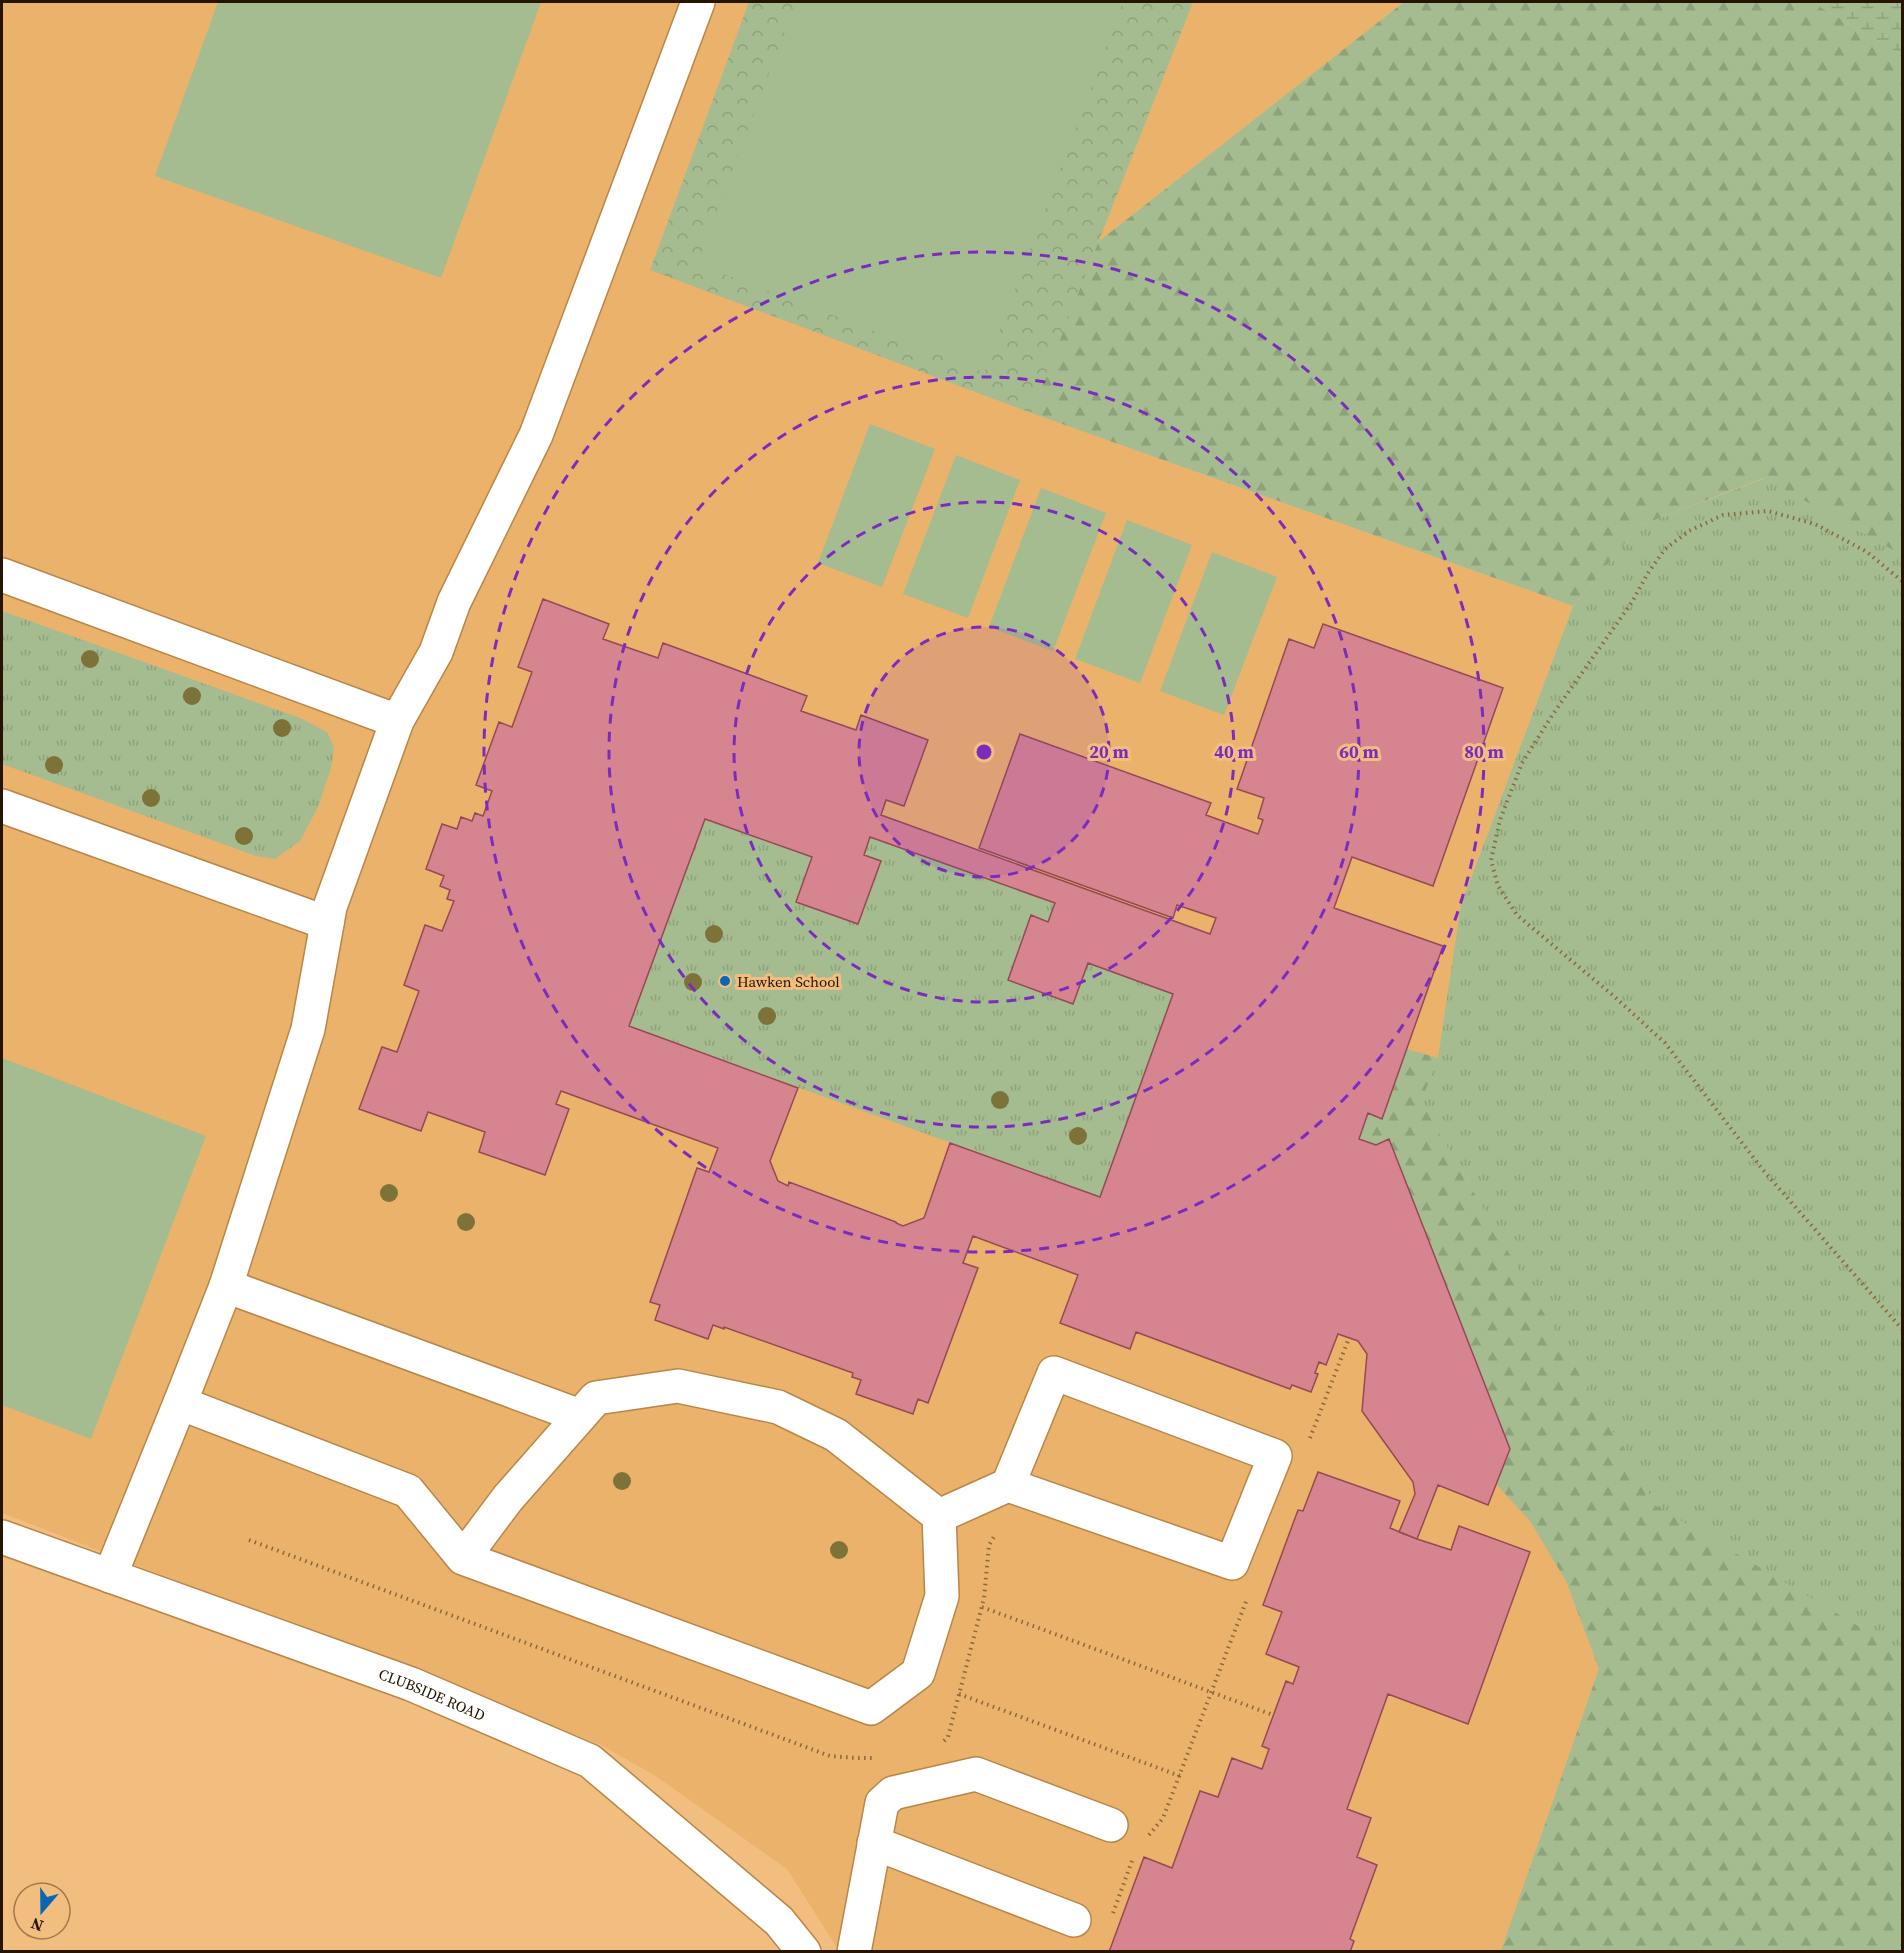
<svg xmlns="http://www.w3.org/2000/svg" width="1904" height="1953" font-family="'Source Serif 4',serif">
	<style>
		.built { fill: #ebb26b }
		.grass { fill: url(#grass-tufts) }
		.forest { fill: url(#forest-firs) }
		.wetland { fill: url(#wetland-marsh) }
		.park { fill: url(#park-crowns) }
		.garden { fill: #a4bc8f }
		.building { fill: #d68590; stroke: #944955; stroke-width: 1.5; fill-rule: evenodd }
		.lines { fill: none; stroke-linecap: round; stroke-linejoin: round }
		.minor-casing { stroke: #b88647; stroke-width: 36 }
		.path { stroke: #8b673e; stroke-width: 4; stroke-dasharray: 1.5 4.5; stroke-linecap: butt }
		.minor { stroke: #fff; stroke-width: 33 }
		.tree { fill: #7d7339 }
		.ring { fill: none; stroke: #7b2cbf; stroke-width: 3; stroke-dasharray: 10 8 }
		.poi-dot { fill: #0866b3; stroke: #f2be7f; stroke-width: 2 }
		.labels { text-anchor: middle; dominant-baseline: central; stroke-width: 6; stroke-linejoin: round; paint-order: stroke }
		.poi-label { font-size: 15px; fill: #271400; stroke: #f2be7f; text-anchor: start }
		.street-label { font-size: 15px; fill: #271400; stroke: #f2be7f }
		.centre { fill: #7b2cbf; stroke: #f2be7f; stroke-width: 3 }
		.ring-label { font-size: 18px; text-anchor: middle; font-weight: bold; fill: #7b2cbf; stroke: #f2be7f; stroke-width: 6; stroke-linejoin: round; paint-order: stroke }
	</style>
	<defs>
		<pattern id="grass-tufts" width="24" height="20" patternUnits="userSpaceOnUse" patternTransform="scale(1.5)"><rect width="24" height="20" fill="#a4bc8f"/><path d="M3 7l-1-3M5 7V3M7 7l1-3M15 17l-1-3M17 17v-4M19 17l1-3" fill="none" stroke="#8da17a"/></pattern>
		<pattern id="forest-firs" width="22" height="20" patternUnits="userSpaceOnUse" patternTransform="scale(1.5)"><rect width="22" height="20" fill="#a4bc8f"/><path d="M5 1l3.5 6h-7zM16 11l3.5 6h-7z" fill="#8da17a"/></pattern>
		<pattern id="wetland-marsh" width="20" height="14" patternUnits="userSpaceOnUse" patternTransform="scale(1.5)"><rect width="20" height="14" fill="#a4bc8f"/><path d="M1 5h8M5 5V1M11 12h8M15 12V8" fill="none" stroke="#8da17a"/></pattern>
		<pattern id="park-crowns" width="20" height="18" patternUnits="userSpaceOnUse" patternTransform="scale(1.5)"><rect width="20" height="18" fill="#a4bc8f"/><path d="M2 6a3 3 0 1 1 6 0M12 15a3 3 0 1 1 6 0" fill="none" stroke="#8da17a"/></pattern>
	</defs>
	<rect width="100%" height="100%" fill="#f2be7f"/>
	<path class="built" d="M 2,2 L 1404,2 L 1098,242 L 1031,413 L 1573,606 L 1461,905 L 1656,1506 L 1501,1951 L 839,1951 L 787,1869 L 654,1775 L 601,1745 L 2,1513 Z"/>
	<path class="grass" d="M 1902,426 L 1902,1951 L 1501,1951 L 1656,1506 L 1421,1102 L 1438,1058 L 1461,905 L 1573,606 L 1639,526 Z
		M 2,611 L 300,718 L 327,732 L 334,747 L 331,768 L 318,807 L 300,841 L 275,859 L 256,856 L 2,764 Z
		M 705,819 L 812,857 L 797,902 L 858,924 L 881,862 L 864,855 L 870,837 L 1055,903 L 1048,922 L 1031,916 L 1008,980 L 1073,1003 L 1088,963 L 1173,994 L 1100,1197 L 629,1026 Z"/>
	<path class="forest" d="M 1404,2 L 1812,2 L 1902,55 L 1902,555 L 1764,478 L 1639,526 L 1573,606 L 1031,413 L 1098,242 Z
		M 1407,1049 L 1438,1058 L 1421,1102 L 1656,1506 L 1902,1652 L 1902,1951 L 1501,1951 L 1599,1669 L 1566,1581 L 1530,1521 L 1496,1484 L 1510,1449 L 1389,1140 L 1376,1145 L 1359,1139 L 1368,1113 L 1382,1118 Z"/>
	<path class="wetland" d="M 1812,2 L 1902,2 L 1902,55 Z"/>
	<path class="park" d="M 749,2 L 1193,2 L 1031,413 L 650,270 Z"/>
	<path class="garden" d="M 218,2 L 541,2 L 441,278 L 155,176 Z
		M 796,2 L 1123,2 L 984,372 L 697,264 Z
		M 870,424 L 935,449 L 882,587 L 818,563 Z
		M 956,455 L 1020,480 L 968,618 L 903,594 Z
		M 1041,488 L 1106,513 L 1053,651 L 989,627 Z
		M 1127,520 L 1192,545 L 1140,683 L 1075,659 Z
		M 1212,552 L 1277,577 L 1224,715 L 1160,691 Z
		M 2,1058 L 206,1136 L 91,1439 L 2,1405 Z"/>
	<path class="building" d="M 543,599 L 609,624 L 603,639 L 658,658 L 663,643 L 807,696 L 801,711 L 856,730 L 861,715 L 928,740 L 904,806 L 886,800 L 881,815 L 1210,934 L 1216,918 L 1177,905 L 1173,918 L 979,848 L 1020,734 L 1211,803 L 1206,815 L 1258,834 L 1263,820 L 1258,818 L 1264,798 L 1237,789 L 1289,639 L 1314,648 L 1323,624 L 1503,688 L 1433,886 L 1352,857 L 1334,908 L 1443,946 L 1382,1119 L 1368,1113 L 1359,1139 L 1376,1145 L 1389,1139 L 1510,1449 L 1488,1505 L 1438,1485 L 1417,1539 L 1399,1532 L 1415,1494 L 1413,1482 L 1362,1411 L 1367,1354 L 1358,1341 L 1338,1334 L 1326,1365 L 1319,1362 L 1315,1373 L 1318,1374 L 1311,1392 L 1292,1385 L 1290,1389 L 1136,1332 L 1130,1349 L 1060,1323 L 1078,1275 L 973,1236 L 963,1263 L 978,1268 L 928,1403 L 918,1399 L 913,1414 L 856,1394 L 861,1380 L 852,1377 L 853,1373 L 724,1327 L 724,1329 L 713,1325 L 708,1339 L 655,1320 L 660,1305 L 650,1302 L 697,1168 L 709,1172 L 718,1148 L 561,1091 L 556,1104 L 569,1109 L 545,1175 L 479,1152 L 485,1132 L 428,1112 L 421,1131 L 359,1109 L 382,1047 L 397,1052 L 419,991 L 404,985 L 425,925 L 442,931 L 454,901 L 447,899 L 450,890 L 440,886 L 444,876 L 426,869 L 442,824 L 457,829 L 461,817 L 472,821 L 475,813 L 483,816 L 492,791 L 476,785 L 499,722 L 512,727 L 532,672 L 518,667 ZM 705,819 L 812,857 L 796,902 L 858,924 L 881,861 L 864,855 L 870,837 L 1055,903 L 1048,922 L 1031,915 L 1008,980 L 1073,1004 L 1088,963 L 1173,994 L 1100,1197 L 950,1143 L 924,1218 L 903,1226 L 896,1223 L 896,1222 L 789,1182 L 788,1186 L 778,1181 L 770,1161 L 798,1088 L 629,1026 Z
		M 1318,1472 L 1400,1501 L 1390,1528 L 1417,1539 L 1451,1550 L 1459,1526 L 1530,1552 L 1468,1724 L 1388,1694 L 1347,1809 L 1371,1818 L 1357,1857 L 1377,1865 L 1350,1939 L 1354,1941 L 1350,1952 L 1109,1952 L 1144,1857 L 1172,1868 L 1200,1791 L 1218,1797 L 1232,1758 L 1262,1769 L 1269,1749 L 1262,1746 L 1286,1681 L 1293,1684 L 1299,1667 L 1266,1654 L 1282,1612 L 1263,1605 L 1298,1510 L 1303,1511 Z"/>
	<g class="lines">
		<defs>
			<g id="minor">
				<path d="M 2,575 L 397,721"/>
				<path d="M 2,806 L 327,923"/>
				<path d="M 226,1286 L 580,1416"/>
				<path d="M 180,1403 L 226,1286 L 301,1051 L 308,1029 L 330,907 L 397,721 L 436,652 L 454,602 L 536,435 L 698,2"/>
				<path d="M 939,1516 L 1008,1485 L 1232,1563 L 1275,1456 L 1054,1373 L 1008,1485"/>
				<path id="s1" d="M 2,1537 L 411,1684 L 590,1761 L 779,1921 L 804,1952"/>
				<path d="M 110,1576 L 180,1403 L 408,1491 L 463,1558 L 871,1708 L 918,1673 L 942,1596 L 939,1516 L 836,1435 L 778,1407 L 678,1386 L 596,1398 L 508,1498 L 463,1558"/>
				<path d="M 874,1843 L 1074,1920"/>
				<path d="M 854,1952 L 882,1803 L 893,1793 L 976,1774 L 1111,1825"/>
			</g>
		</defs>
		<use href="#minor" class="minor-casing"/>
		<path class="path" d="M 1902,581 L 1867,552 L 1815,524 L 1768,511 L 1723,515 L 1689,531 L 1665,549 L 1648,573 L 1632,602 L 1553,714 L 1522,763 L 1500,820 L 1491,860 L 1498,886 L 1517,915 L 1616,998 L 1665,1043 L 1763,1170 L 1902,1329
			M 1310,1438 L 1349,1338
			M 249,1540 L 830,1756 L 856,1758 L 876,1758
			M 982,1607 L 1273,1715
			M 959,1694 L 1180,1776
			M 944,1741 L 948,1737 L 984,1598 L 989,1545 L 995,1535
			M 1149,1835 L 1163,1818 L 1247,1599
			M 1113,1913 L 1133,1858"/>
		<use href="#minor" class="minor"/>
	</g>
	<g class="tree">
		<circle cx="90" cy="659" r="9"/>
		<circle cx="192" cy="696" r="9"/>
		<circle cx="282" cy="728" r="9"/>
		<circle cx="54" cy="765" r="9"/>
		<circle cx="151" cy="798" r="9"/>
		<circle cx="244" cy="836" r="9"/>
		<circle cx="714" cy="934" r="9"/>
		<circle cx="693" cy="982" r="9"/>
		<circle cx="767" cy="1016" r="9"/>
		<circle cx="1000" cy="1100" r="9"/>
		<circle cx="1078" cy="1136" r="9"/>
		<circle cx="389" cy="1193" r="9"/>
		<circle cx="466" cy="1222" r="9"/>
		<circle cx="622" cy="1481" r="9"/>
		<circle cx="839" cy="1550" r="9"/>
	</g>
	<circle cx="984" cy="752" r="125" fill="#7b2cbf" fill-opacity=".12"/>
	<g class="ring">
		<circle cx="984" cy="752" r="125"/>
		<circle cx="984" cy="752" r="250"/>
		<circle cx="984" cy="752" r="375"/>
		<circle cx="984" cy="752" r="500"/>
	</g>
	<circle class="poi-dot" cx="725" cy="981" r="6"/>
	<g class="labels">
		<g class="poi-label">
			<text x="737" y="981">Hawken School</text>
		</g>
		<g class="street-label">
			<text stroke="none"><textPath href="#s1" startOffset="458">CLUBSIDE ROAD</textPath></text>
		</g>
	</g>
	<circle cx="984" cy="752" r="9" class="centre"/>
	<g class="ring-label">
		<text x="1109" y="758">20 m</text>
		<text x="1234" y="758">40 m</text>
		<text x="1359" y="758">60 m</text>
		<text x="1484" y="758">80 m</text>
	</g>
	<rect width="1904" height="1953" fill="none" stroke="#271400" stroke-width="6"/>
	<g transform="translate(42 1911) rotate(200)"><circle r="28" fill="#f2be7f" stroke="#a17a4c" stroke-width="1.5"/>
	<path d="M0-4.5L10 22L0 15L-10 22Z" fill="#0866b3"/>
	<text y="-9" font-size="16" font-weight="bold" text-anchor="middle" fill="#271400">N</text>
	</g>
</svg>
